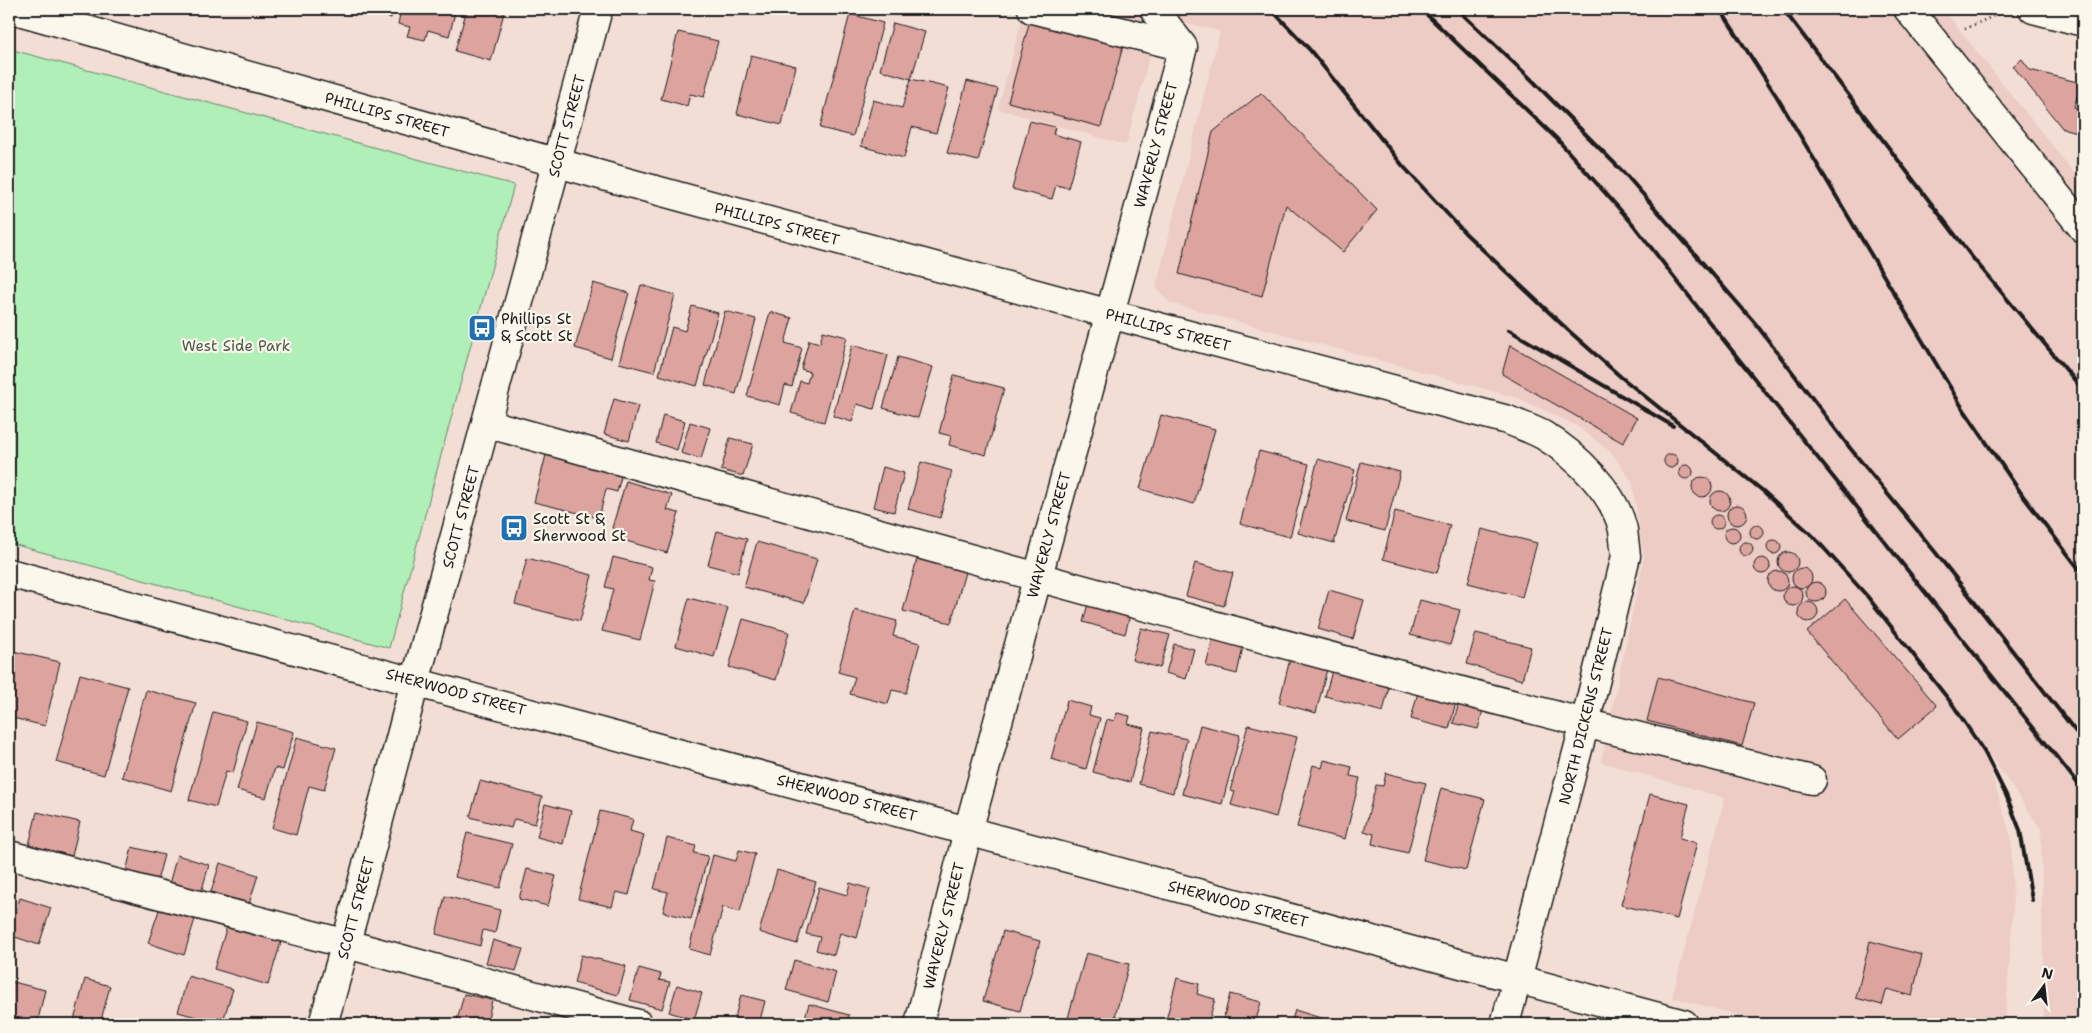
<svg xmlns="http://www.w3.org/2000/svg" width="2092" height="1033" font-family="'Shantell Sans',sans-serif">
	<style>
		.built { fill: #ecccc5 }
		.green { fill: #b0efb7; stroke: #66866a }
		.building { fill: #dda39f; stroke: #1c1c1c }
		.lines { fill: none; stroke-linecap: round; stroke-linejoin: round }
		.minor-casing { stroke: #1c1c1c; stroke-width: 31 }
		.path { stroke: #1c1c1c; stroke-width: 3; stroke-dasharray: 1 4; stroke-linecap: butt }
		.minor { stroke: #fbf7ec; stroke-width: 28 }
		.rail { stroke: #1c1c1c; stroke-width: 4 }
		.labels { text-anchor: middle; dominant-baseline: central; stroke-width: 4.5; stroke-linejoin: round; paint-order: stroke }
		.street-label { font-size: 15px; fill: #1c1c1c; stroke: #fbf7ec }
		.poi-label { font-size: 15px; fill: #1c1c1c; stroke: #fbf7ec; text-anchor: start }
		.park-label { font-size: 15px; fill: #485b4a; stroke: #fbf7ec }
	</style>
	<rect width="100%" height="100%" fill="#f2ded5"/>
	<filter id="ink" filterUnits="userSpaceOnUse"><feTurbulence type="fractalNoise" baseFrequency=".02" numOctaves="2"/><feDisplacementMap in="SourceGraphic" scale="10" xChannelSelector="R" yChannelSelector="G"/><feConvolveMatrix kernelMatrix="1 2 1 2 8 2 1 2 1" color-interpolation-filters="sRGB"/></filter>
	<g filter="url(#ink)">
		<path class="built" d="M 1025,9 L 1943,9 L 2083,184 L 2083,1024 L 2044,1024 L 2041,829 L 1936,677 L 1985,753 L 2011,837 L 2013,907 L 2005,1024 L 1770,1024 L 1672,997 L 1725,798 L 1601,762 L 1644,557 L 1632,482 L 1612,453 L 1577,426 L 1518,398 L 1170,303 L 1156,287 L 1220,31 L 1160,17 L 1126,145 L 998,109 Z"/>
		<path class="green" d="M 9,49 L 514,185 L 389,648 L 9,543 Z"/>
		<path class="building" d="M 363,9 L 394,9 L 391,18 L 363,10 Z
			M 401,9 L 456,9 L 449,36 L 428,30 L 425,40 L 407,36 L 410,27 L 398,24 Z
			M 467,9 L 505,9 L 491,61 L 455,51 Z
			M 850,14 L 883,23 L 853,136 L 820,128 Z
			M 1030,20 L 1123,46 L 1101,127 L 1008,102 Z
			M 893,23 L 925,32 L 911,79 L 880,70 Z
			M 678,32 L 718,41 L 704,97 L 690,94 L 687,106 L 661,99 Z
			M 751,55 L 796,66 L 782,125 L 737,114 Z
			M 2022,59 L 2030,70 L 2081,83 L 2074,107 L 2083,110 L 2083,134 L 2062,128 L 2013,66 Z
			M 911,79 L 949,88 L 936,133 L 912,127 L 904,158 L 861,146 L 873,100 L 902,108 Z
			M 967,81 L 998,89 L 978,161 L 947,153 Z
			M 1261,93 L 1377,210 L 1343,252 L 1286,205 L 1262,296 L 1179,274 L 1213,132 Z
			M 1030,121 L 1055,127 L 1053,134 L 1081,142 L 1068,188 L 1056,185 L 1052,199 L 1012,189 Z
			M 593,283 L 629,293 L 611,358 L 575,348 Z
			M 641,285 L 675,295 L 654,372 L 619,363 Z
			M 692,306 L 718,313 L 697,386 L 659,375 L 672,327 L 685,331 Z
			M 725,311 L 756,319 L 736,394 L 705,385 Z
			M 770,312 L 792,318 L 785,343 L 802,348 L 792,387 L 785,385 L 780,405 L 747,396 Z
			M 823,331 L 847,337 L 824,422 L 791,413 L 800,381 L 807,383 L 810,372 L 801,369 L 809,340 L 820,343 Z
			M 852,345 L 888,355 L 874,409 L 857,404 L 852,422 L 833,416 Z
			M 1510,345 L 1637,418 L 1623,443 L 1502,374 Z
			M 898,357 L 933,367 L 918,418 L 883,408 Z
			M 954,375 L 1004,388 L 986,455 L 949,445 L 951,436 L 939,433 Z
			M 614,399 L 638,406 L 629,441 L 604,434 Z
			M 663,415 L 685,421 L 677,450 L 656,443 Z
			M 1161,415 L 1215,429 L 1194,504 L 1140,489 Z
			M 690,422 L 710,428 L 701,459 L 681,453 Z
			M 730,438 L 753,444 L 743,476 L 721,470 Z
			M 1259,451 L 1309,464 L 1290,537 L 1240,524 Z
			M1664 461a7 7 0 1 1 14 0a7 7 0 1 1-14 0Z
			M 546,455 L 622,473 L 617,492 L 606,489 L 599,518 L 534,502 Z
			M 1318,459 L 1355,470 L 1334,543 L 1298,533 Z
			M 921,462 L 952,471 L 940,518 L 908,509 Z
			M 1361,462 L 1400,472 L 1385,531 L 1346,521 Z
			M1679 472a7 7 0 1 1 14 0a7 7 0 1 1-14 0Z
			M 883,467 L 904,473 L 894,512 L 873,507 Z
			M1692 487a10 10 0 1 1 20 0a10 10 0 1 1-20 0Z
			M 626,481 L 672,495 L 667,510 L 679,513 L 667,553 L 623,540 L 625,532 L 612,528 Z
			M1710 501a10 10 0 1 1 20 0a10 10 0 1 1-20 0Z
			M1727 515a10 10 0 1 1 20 0a10 10 0 1 1-20 0Z
			M 1395,511 L 1450,525 L 1437,573 L 1383,559 Z
			M1710 522a7 7 0 1 1 14 0a7 7 0 1 1-14 0Z
			M1750 532a7 7 0 1 1 14 0a7 7 0 1 1-14 0Z
			M1724 535a8 8 0 1 1 16 0a8 8 0 1 1-16 0Z
			M 1482,529 L 1537,543 L 1522,597 L 1468,583 Z
			M 717,531 L 747,539 L 738,573 L 708,565 Z
			M1767 547a7 7 0 1 1 14 0a7 7 0 1 1-14 0Z
			M1739 549a7 7 0 1 1 14 0a7 7 0 1 1-14 0Z
			M 757,542 L 817,559 L 804,603 L 744,587 Z
			M1778 562a10 10 0 1 1 20 0a10 10 0 1 1-20 0Z
			M 613,557 L 652,567 L 649,580 L 655,581 L 640,640 L 602,631 L 613,589 L 605,587 Z
			M 527,558 L 592,575 L 580,621 L 515,604 Z
			M1754 566a8 8 0 1 1 16 0a8 8 0 1 1-16 0Z
			M 917,559 L 965,572 L 951,623 L 903,611 Z
			M 1195,563 L 1233,573 L 1224,606 L 1186,596 Z
			M1792 578a10 10 0 1 1 20 0a10 10 0 1 1-20 0Z
			M1768 581a10 10 0 1 1 20 0a10 10 0 1 1-20 0Z
			M1806 592a10 10 0 1 1 20 0a10 10 0 1 1-20 0Z
			M1783 596a10 10 0 1 1 20 0a10 10 0 1 1-20 0Z
			M 1329,590 L 1364,600 L 1353,639 L 1318,629 Z
			M 689,598 L 728,608 L 714,657 L 676,646 Z
			M 1845,599 L 1937,706 L 1898,739 L 1807,632 Z
			M 1089,600 L 1131,611 L 1125,634 L 1083,622 Z
			M 1420,600 L 1460,610 L 1450,645 L 1410,635 Z
			M1798 612a10 10 0 1 1 20 0a10 10 0 1 1-20 0Z
			M 855,610 L 897,621 L 893,636 L 920,643 L 906,693 L 892,690 L 888,704 L 850,694 L 855,677 L 838,672 Z
			M 743,619 L 789,632 L 776,680 L 729,667 Z
			M 1141,628 L 1170,635 L 1160,668 L 1132,660 Z
			M 1476,633 L 1531,647 L 1522,680 L 1467,664 Z
			M 1214,635 L 1244,642 L 1237,674 L 1206,666 Z
			M 1174,644 L 1194,649 L 1186,679 L 1166,673 Z
			M 9,650 L 60,662 L 45,726 L 9,717 Z
			M 1291,655 L 1328,665 L 1316,713 L 1279,703 Z
			M 1334,664 L 1391,678 L 1383,712 L 1325,696 Z
			M 80,674 L 128,687 L 104,775 L 56,762 Z
			M 1658,677 L 1754,703 L 1742,746 L 1647,721 Z
			M 1419,688 L 1457,698 L 1449,729 L 1411,719 Z
			M 146,690 L 196,703 L 171,791 L 122,777 Z
			M 1461,696 L 1485,702 L 1478,729 L 1453,723 Z
			M 1067,700 L 1091,707 L 1089,715 L 1100,718 L 1086,769 L 1051,759 Z
			M 213,712 L 247,721 L 233,773 L 226,771 L 216,807 L 189,800 Z
			M 1117,713 L 1130,716 L 1128,724 L 1144,728 L 1130,782 L 1093,772 L 1107,719 L 1114,721 Z
			M 257,722 L 294,732 L 283,770 L 275,768 L 266,798 L 237,790 Z
			M 1200,725 L 1240,735 L 1222,804 L 1182,794 Z
			M 1248,725 L 1297,737 L 1276,817 L 1231,805 L 1235,792 L 1230,791 Z
			M 1152,731 L 1187,739 L 1173,793 L 1139,784 Z
			M 297,737 L 336,748 L 324,790 L 309,786 L 296,835 L 272,828 Z
			M 1324,760 L 1352,767 L 1350,776 L 1360,778 L 1345,839 L 1297,827 L 1313,765 L 1322,768 Z
			M 1386,773 L 1426,783 L 1408,853 L 1372,844 L 1374,834 L 1364,831 L 1376,785 L 1383,786 Z
			M 480,781 L 542,797 L 535,824 L 514,819 L 511,828 L 470,817 Z
			M 1441,788 L 1485,799 L 1466,870 L 1423,860 Z
			M 1650,794 L 1689,804 L 1680,838 L 1697,843 L 1677,919 L 1621,905 Z
			M 545,804 L 571,811 L 563,844 L 537,837 Z
			M 600,811 L 633,819 L 630,831 L 644,835 L 629,895 L 616,892 L 612,907 L 578,899 Z
			M 37,812 L 80,822 L 72,856 L 29,845 Z
			M 467,833 L 512,844 L 500,888 L 455,877 Z
			M 667,838 L 696,846 L 694,853 L 708,856 L 691,919 L 663,912 L 668,892 L 654,889 Z
			M 132,847 L 164,855 L 157,881 L 126,872 Z
			M 739,850 L 755,854 L 740,912 L 723,907 L 710,955 L 689,949 L 713,855 L 736,861 Z
			M 177,855 L 209,865 L 201,893 L 169,884 Z
			M 220,863 L 258,875 L 249,904 L 211,892 Z
			M 527,869 L 556,876 L 548,906 L 519,899 Z
			M 777,870 L 816,882 L 797,944 L 759,932 Z
			M 850,883 L 870,889 L 857,938 L 840,933 L 834,955 L 816,950 L 820,937 L 806,934 L 819,887 L 847,895 Z
			M 445,896 L 500,910 L 495,933 L 483,930 L 480,946 L 436,934 Z
			M 20,898 L 51,908 L 39,945 L 9,935 Z
			M 160,907 L 195,919 L 184,955 L 148,943 Z
			M 227,926 L 281,942 L 268,985 L 214,969 Z
			M 1003,931 L 1040,941 L 1020,1011 L 983,1001 Z
			M 493,940 L 523,949 L 516,971 L 486,963 Z
			M 1870,941 L 1922,955 L 1912,996 L 1887,989 L 1882,1005 L 1856,998 Z
			M 1086,953 L 1129,964 L 1113,1024 L 1091,1024 L 1068,1018 Z
			M 581,955 L 626,966 L 618,995 L 574,983 Z
			M 794,960 L 836,972 L 828,1002 L 786,990 Z
			M 639,968 L 661,974 L 659,980 L 670,982 L 662,1009 L 630,1000 Z
			M 188,976 L 233,989 L 222,1024 L 178,1012 Z
			M 1177,978 L 1199,984 L 1197,994 L 1215,999 L 1208,1024 L 1165,1024 Z
			M 85,979 L 110,986 L 100,1024 L 73,1024 Z
			M 9,981 L 45,990 L 37,1024 L 9,1024 Z
			M 677,985 L 702,993 L 694,1020 L 669,1012 Z
			M 464,994 L 492,1000 L 487,1024 L 456,1024 Z
			M 1230,994 L 1261,1002 L 1255,1024 L 1222,1024 Z
			M 741,995 L 765,1001 L 759,1024 L 733,1024 Z
			M 809,1004 L 849,1015 L 847,1024 L 803,1024 Z
			M 1295,1010 L 1340,1024 L 1291,1024 Z
			M 1116,1016 L 1137,1022 L 1136,1024 L 1113,1024 Z"/>
		<g class="lines">
			<defs>
				<path id="minor" d="M 12,9 L 604,176 L 1110,314 L 1508,420 C 1519,425 1532,429 1543,435 C 1575,454 1615,492 1623,530 C 1624,538 1625,548 1626,556 L 1585,723 L 1505,1024
					M 1032,9 L 1183,47
					M 1154,9 L 1183,47
					M 1908,9 L 2083,228
					M 2033,9 L 2083,22
					M 486,423 C 927,547 1367,671 1812,780
					M 9,573 L 1684,1024
					M 9,855 L 347,944 L 638,1024
					M 323,1024 C 356,911 385,796 415,682 C 475,457 539,234 598,9
					M 919,1024 L 968,831 L 1183,47"/>
			</defs>
			<use href="#minor" class="minor-casing"/>
			<path class="path" d="M 1965,29 L 2002,12"/>
			<use href="#minor" class="minor"/>
			<path class="rail" d="M 1271,9 L 1310,50 L 1403,166 L 1465,233 L 1569,331 L 1621,377 L 1763,491 L 1813,536 L 1867,596 L 1953,705 L 1985,753 L 2006,795 L 2020,830 L 2032,900
				M 1421,9 L 1557,139 L 1632,223 L 1706,318 L 2083,790
				M 1457,9 L 1532,80 L 1627,176 L 1755,323 L 1850,448 L 1936,553 L 2083,741
				M 1720,9 L 1777,97 L 1962,407 L 2023,496 L 2083,574
				M 1783,9 L 1972,257 L 2083,390
				M 1509,330 L 1673,426"/>
		</g>
	</g>
	<defs>
		<symbol id="bus-square" viewBox="-11 -11 22 22"><rect x="-9" y="-9" width="18" height="18" rx="4" fill="#1f6fb2" stroke="#fbf7ec"/><path d="M-5-6H5V4H4V6H2V4H-2V6H-4V4H-5ZM-3.5-4V0h7V-4ZM-3.5 1.2v1.5H-2V1.2ZM2 1.2v1.5H3.5V1.2Z" fill="#fff"/></symbol>
	</defs>
	<g fill-rule="evenodd">
		<use href="#bus-square" x="466" y="312" width="32" height="32"/>
		<use href="#bus-square" x="498" y="512" width="32" height="32"/>
	</g>
	<g class="labels">
		<g class="street-label">
			<text transform="translate(387 115) rotate(16)">PHILLIPS STREET</text>
			<text transform="translate(567 126) rotate(-75)">SCOTT STREET</text>
			<text transform="translate(1156 145) rotate(-75)">WAVERLY STREET</text>
			<text transform="translate(777 224) rotate(15)">PHILLIPS STREET</text>
			<text transform="translate(1168 330) rotate(15)">PHILLIPS STREET</text>
			<text transform="translate(461 517) rotate(-75)">SCOTT STREET</text>
			<text transform="translate(1049 535) rotate(-75)">WAVERLY STREET</text>
			<text transform="translate(456 692) rotate(15)">SHERWOOD STREET</text>
			<text transform="translate(1586 716) rotate(-76)">NORTH DICKENS STREET</text>
			<text transform="translate(847 798) rotate(15)">SHERWOOD STREET</text>
			<text transform="translate(1238 904) rotate(15)">SHERWOOD STREET</text>
			<text transform="translate(356 908) rotate(-75)">SCOTT STREET</text>
			<text transform="translate(944 926) rotate(-76)">WAVERLY STREET</text>
		</g>
		<g class="poi-label">
			<text x="501" y="319">Phillips St<tspan x="501" dy="17">&amp; Scott St</tspan></text>
			<text x="533" y="519">Scott St &amp;<tspan x="533" dy="17">Sherwood St</tspan></text>
		</g>
		<g class="park-label">
			<text x="236" y="346">West Side Park</text>
		</g>
	</g>
	<rect width="2092" height="1033" fill="none" stroke="#fbf7ec" stroke-width="30"/>
	<rect x="15" y="15" width="2062" height="1003" fill="none" stroke="#1c1c1c" stroke-width="2" filter="url(#ink)"/>
	<g transform="translate(2044 986) rotate(15)" stroke="#fbf7ec" stroke-width="4" paint-order="stroke">
	<path d="M0-4L9 19L0 12L-9 19Z" fill="#1c1c1c"/>
	<text y="-8" font-size="14" font-weight="bold" text-anchor="middle" fill="#1c1c1c">N</text>
	</g>
</svg>
